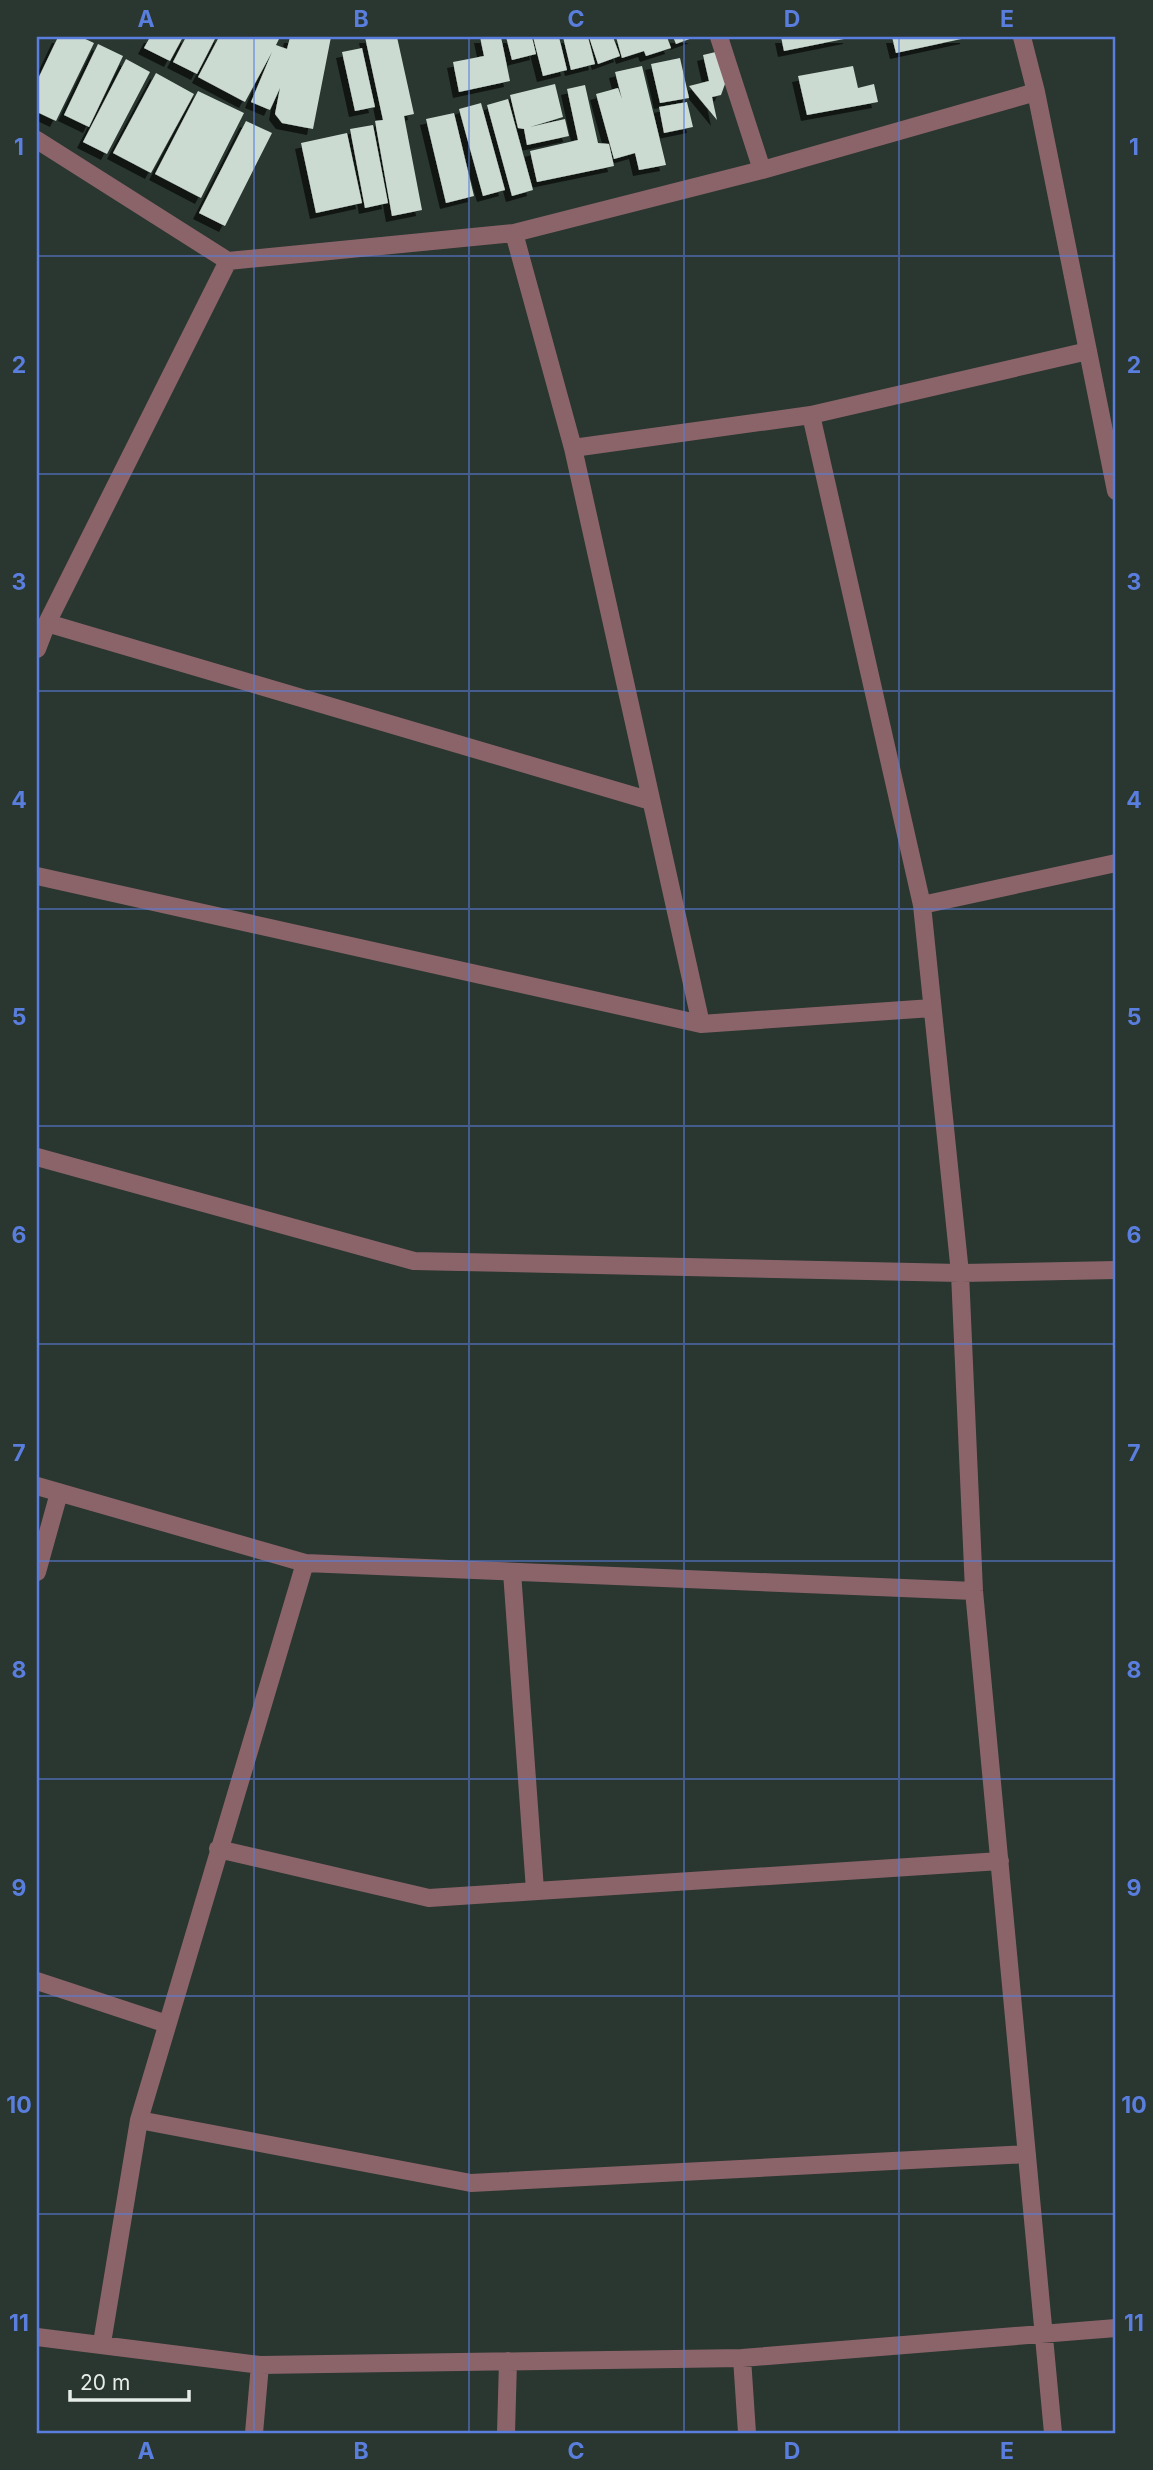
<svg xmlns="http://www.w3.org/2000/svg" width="1153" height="2470" font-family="Inter,sans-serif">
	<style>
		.building { fill: #cbdbd2; filter: url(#shadow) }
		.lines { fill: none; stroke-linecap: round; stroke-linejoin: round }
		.minor { stroke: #8b646a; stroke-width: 18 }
		.grid { fill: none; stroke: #597edd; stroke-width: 2; stroke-opacity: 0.55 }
		.neatline { fill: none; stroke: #597edd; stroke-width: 2.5 }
		.grid-label { font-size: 23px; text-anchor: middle; font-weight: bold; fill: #597edd }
	</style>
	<defs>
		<filter id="shadow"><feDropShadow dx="-6" dy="6" stdDeviation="0" flood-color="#0009"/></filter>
	</defs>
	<rect width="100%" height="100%" fill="#2a3630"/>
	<path class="building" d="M 58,37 L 81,37 L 94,43 L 56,121 L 37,112 L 37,81 Z
		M 150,37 L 183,37 L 170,61 L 144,48 Z
		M 186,37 L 216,37 L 197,74 L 173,62 Z
		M 219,37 L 280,37 L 276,45 L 287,49 L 290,37 L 331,37 L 313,129 L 282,123 L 275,114 L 280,88 L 270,110 L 251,102 L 272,52 L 245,102 L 198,77 Z
		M 365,37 L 397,37 L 414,114 L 404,116 L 422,210 L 392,216 L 375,121 L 383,120 Z
		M 480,37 L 501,37 L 510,81 L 459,92 L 453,62 L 484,56 Z
		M 506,37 L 532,37 L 536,54 L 512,60 Z
		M 533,37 L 559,37 L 567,70 L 543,76 Z
		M 563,37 L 588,37 L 595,64 L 571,70 Z
		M 589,37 L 613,37 L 620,56 L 598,64 Z
		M 616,37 L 667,37 L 671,48 L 646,56 L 644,51 L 622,58 Z
		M 673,37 L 695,37 L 676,44 Z
		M 781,37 L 849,37 L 849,38 L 784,51 Z
		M 892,37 L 966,37 L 966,38 L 896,53 Z
		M 98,44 L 123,56 L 89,127 L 64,115 Z
		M 362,48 L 375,107 L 355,111 L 342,52 Z
		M 724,50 L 729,73 L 721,95 L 712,97 L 717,120 L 689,86 L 709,81 L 703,55 Z
		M 680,58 L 689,98 L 660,103 L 651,64 Z
		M 126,59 L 150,72 L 107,154 L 83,142 Z
		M 642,66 L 666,165 L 639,170 L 635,153 L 614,159 L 596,94 L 618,88 L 622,99 L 615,72 Z
		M 853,66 L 858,88 L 874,84 L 878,102 L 807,115 L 798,76 Z
		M 156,73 L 194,94 L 151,173 L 113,153 Z
		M 555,84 L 563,117 L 530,127 L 565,119 L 569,136 L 527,145 L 524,129 L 518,128 L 510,95 Z
		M 585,85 L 598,143 L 609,144 L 614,166 L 537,182 L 530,151 L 578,140 L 567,89 Z
		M 198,91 L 244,113 L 201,198 L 155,174 Z
		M 508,99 L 533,190 L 512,196 L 487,105 Z
		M 687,102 L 693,127 L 664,133 L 659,107 Z
		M 481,103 L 505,190 L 483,196 L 459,109 Z
		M 454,113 L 474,196 L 446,203 L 426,119 Z
		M 246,121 L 272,133 L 225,226 L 199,213 Z
		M 373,125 L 388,203 L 365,208 L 350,129 Z
		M 347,133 L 362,203 L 316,213 L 301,143 Z"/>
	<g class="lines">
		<path class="minor" d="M 719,37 L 762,170
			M 1022,37 L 1036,92 L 1116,491
			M 37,140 L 228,261 L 514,233 L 762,170 L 1036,92
			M 514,233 L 573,448 L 701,1024
			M 811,415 L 922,905 L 960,1273 L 974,1591 L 1053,2433
			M 573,448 L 811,415 L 1088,351
			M 47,623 L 651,801
			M 37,649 L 47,623 L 228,261
			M 37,876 L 701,1024 L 932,1008
			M 922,905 L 1116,863
			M 37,1157 L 414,1261 L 960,1273 L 1116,1270
			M 37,1486 L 305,1563 L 974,1591
			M 37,1572 L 59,1493
			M 512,1572 L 535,1890
			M 218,1849 L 429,1898 L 1000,1861
			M 37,1981 L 167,2024
			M 139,2120 L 471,2183 L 1027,2154
			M 37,2337 L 260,2365 L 742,2358 L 1116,2328
			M 102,2343 L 139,2120 L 305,1563
			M 742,2358 L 747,2433
			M 254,2433 L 260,2365
			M 506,2433 L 508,2361"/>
	</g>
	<path class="grid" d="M 254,37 L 254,2433M 469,37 L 469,2433M 684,37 L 684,2433M 899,37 L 899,2433M 37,256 L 1116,256M 37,474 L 1116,474M 37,691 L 1116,691M 37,909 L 1116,909M 37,1126 L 1116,1126M 37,1344 L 1116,1344M 37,1561 L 1116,1561M 37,1779 L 1116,1779M 37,1996 L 1116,1996M 37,2214 L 1116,2214"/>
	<rect width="1153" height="2470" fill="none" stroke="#2a3630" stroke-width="77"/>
	<path d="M70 2390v10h119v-10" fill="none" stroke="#e6ede9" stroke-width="3.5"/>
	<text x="80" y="2390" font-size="21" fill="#e6ede9" stroke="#2a3630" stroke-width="5" paint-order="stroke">20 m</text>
	<rect x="38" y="38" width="1076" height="2394" class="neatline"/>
	<g class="grid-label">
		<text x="146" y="27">A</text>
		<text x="361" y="27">B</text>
		<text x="576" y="27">C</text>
		<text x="792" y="27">D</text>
		<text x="1007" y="27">E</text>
		<text x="19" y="155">1</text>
		<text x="1134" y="155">1</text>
		<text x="19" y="373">2</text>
		<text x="1134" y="373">2</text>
		<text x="19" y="590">3</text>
		<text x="1134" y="590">3</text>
		<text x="19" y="808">4</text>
		<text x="1134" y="808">4</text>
		<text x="19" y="1025">5</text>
		<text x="1134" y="1025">5</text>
		<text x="19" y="1243">6</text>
		<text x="1134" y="1243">6</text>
		<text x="19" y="1461">7</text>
		<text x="1134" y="1461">7</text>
		<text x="19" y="1678">8</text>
		<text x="1134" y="1678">8</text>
		<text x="19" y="1896">9</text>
		<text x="1134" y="1896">9</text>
		<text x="19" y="2113">10</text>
		<text x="1134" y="2113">10</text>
		<text x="19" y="2331">11</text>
		<text x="1134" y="2331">11</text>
		<text x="146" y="2459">A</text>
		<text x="361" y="2459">B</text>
		<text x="576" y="2459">C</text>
		<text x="792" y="2459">D</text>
		<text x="1007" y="2459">E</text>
	</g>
</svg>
